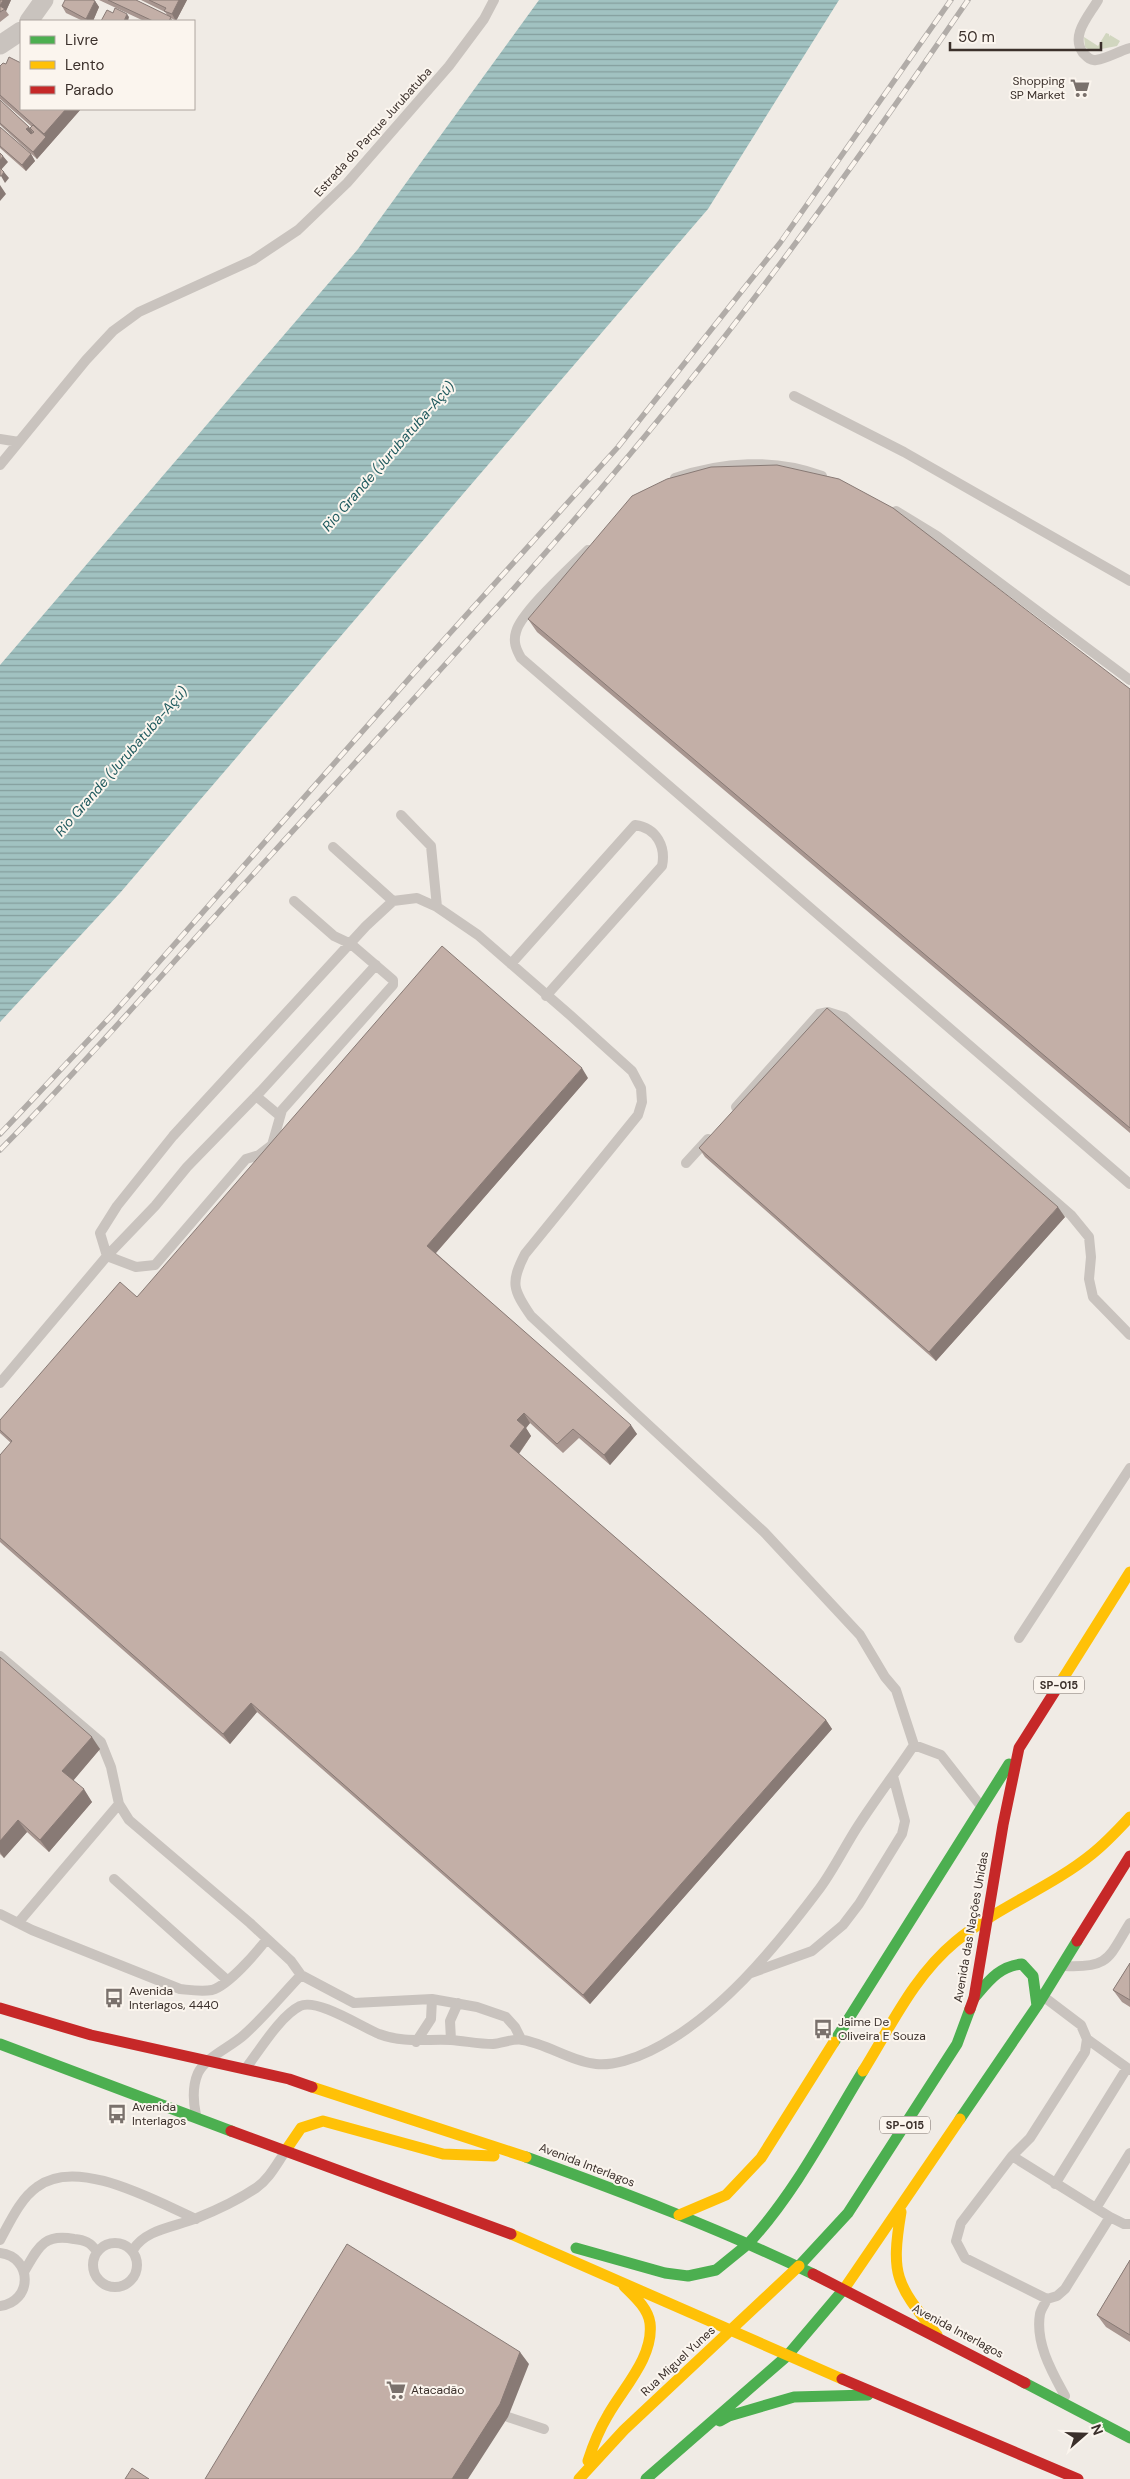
<svg xmlns="http://www.w3.org/2000/svg" width="1130" height="2479" font-family="'DM Sans',sans-serif">
	<style>
		.grass { fill: #d1d6bf }
		.water { fill: url(#water-rules) }
		.lines { fill: none; stroke-linecap: round; stroke-linejoin: round }
		.lane { stroke: #c9c3be; stroke-width: 10 }
		.street { stroke: #c9c3be; stroke-width: 19 }
		.fast { stroke: #4caf50; stroke-width: 11 }
		.slow { stroke: #ffc107; stroke-width: 11 }
		.jam { stroke: #c62828; stroke-width: 11 }
		.rail-casing { stroke: #b1aca8; stroke-width: 5.5 }
		.rail { stroke: #fbf5ee; stroke-width: 4; stroke-dasharray: 11; stroke-linecap: butt }
		.wall { fill: #a89690 }
		.shaded-wall { fill: #887a75 }
		.building { fill: #c3afa7; stroke: #887a75 }
		.labels { text-anchor: middle; dominant-baseline: central; stroke-width: 4; stroke-linejoin: round; paint-order: stroke }
		.shield { fill: #fbf5ee; stroke: #756b66; stroke-width: 1 }
		.shield-label { font-size: 11px; font-weight: bold; fill: #3b302b }
		.poi-label { font-size: 12px; fill: #3b302b; stroke: #fbf5ee; text-anchor: start }
		.street-label { font-size: 12px; fill: #3b302b; stroke: #fbf5ee }
		.water-label { font-size: 14px; font-style: italic; fill: #1f5a5e; stroke: #fbf5ee }
	</style>
	<defs>
		<pattern id="water-rules" width="6" height="5" patternUnits="userSpaceOnUse" patternTransform="scale(1.25)"><rect width="6" height="5" fill="#a1c2c1"/><path d="M0 2.5h6" fill="none" stroke="#849e9d"/></pattern>
	</defs>
	<rect width="100%" height="100%" fill="#f0ebe5"/>
	<path class="grass" d="M 1106,33 L 1109,34 L 1109,37 L 1110,35 L 1120,41 L 1117,46 L 1091,51 L 1085,47 L 1084,37 L 1098,46 Z"/>
	<path class="water" d="M 539,0 L 839,0 L 708,209 L 120,893 L 0,1022 L 0,665 L 358,249 Z"/>
	<g class="lines">
		<path class="lane" d="M 1098,0 C 1089,16 1070,35 1083,53 C 1087,57 1090,61 1096,60 C 1108,58 1119,51 1130,48
			M 794,396 L 904,452 L 1130,581
			M 0,439 L 19,442
			M 0,465 L 86,360 L 113,331 L 139,312 L 253,260 L 298,230 L 347,183 L 449,66 L 484,19 L 494,0
			M 675,478 C 722,462 774,458 822,476
			M 896,511 L 937,536 L 1130,680
			M 588,550 C 571,567 521,612 516,632 C 513,642 516,649 521,658 L 1130,1184
			M 401,815 L 431,846 L 437,907
			M 333,847 L 393,901
			M 294,901 L 334,936 L 351,944 L 393,980 L 393,985 L 282,1110 L 272,1145 L 259,1155 L 246,1159 L 155,1265 L 136,1267 L 107,1256 L 155,1206 L 187,1167 L 261,1091 L 376,965
			M 511,964 L 635,825 C 657,828 666,847 662,866 L 546,996
			M 256,1096 L 280,1116
			M 736,1107 L 819,1014 L 828,1012 L 844,1017 L 1071,1215 L 1089,1237 L 1091,1257 L 1089,1279 L 1093,1297 L 1130,1335
			M 686,1163 L 708,1139
			M 0,1383 L 107,1256 L 100,1233 L 117,1206 L 173,1136 L 366,926 L 393,901 L 417,898 L 437,907 L 478,935 L 570,1015 L 632,1071 L 641,1088 L 642,1102 L 638,1115 L 525,1254 C 510,1283 513,1290 531,1316 L 764,1532 L 860,1635 L 885,1677 L 896,1690 L 914,1745 L 941,1755 L 980,1805
			M 1019,1638 L 1130,1468
			M 0,1656 L 101,1742 L 111,1767 L 119,1804 L 129,1820 L 250,1923 L 291,1961 L 301,1975
			M 114,1879 L 227,1980
			M 0,1914 L 32,1930 L 180,1989 C 190,1990 201,1992 212,1990 C 229,1985 256,1953 267,1939
			M 18,1923 L 119,1804
			M 1065,1966 C 1110,1968 1108,1958 1130,1923
			M 751,1973 L 812,1951 L 843,1925 L 859,1904 L 902,1834 L 905,1821 L 893,1776
			M 1044,1997 L 1081,2025 L 1087,2039 L 1130,2070
			M 1087,2039 L 1085,2052 L 1030,2138 L 1012,2156 L 1110,2217 L 1124,2224 L 1130,2224
			M 451,2040 L 450,2021 L 458,2003
			M 416,2042 L 431,2019 L 432,1999
			M 246,2068 C 260,2050 280,2016 300,2006 C 317,1998 360,2026 379,2034 C 403,2043 425,2039 451,2040 C 465,2041 479,2044 493,2044 C 503,2043 514,2038 523,2040 C 547,2044 573,2062 596,2064 C 613,2066 636,2058 650,2051 C 718,2018 775,1948 820,1888 C 834,1869 845,1846 858,1826 C 876,1798 896,1772 914,1745
			M 196,2115 C 193,2101 192,2087 198,2073 C 207,2056 231,2047 245,2034 C 265,2016 282,1995 301,1975 L 354,2003 L 432,1999 L 477,2007 L 506,2017 L 515,2027 L 521,2039
			M 1012,2156 L 961,2223 L 956,2241 L 965,2258 L 1047,2299 L 1057,2296 L 1065,2289 L 1110,2217
			M 1055,2184 L 1127,2068
			M 1096,2208 L 1130,2153
			M 0,2240 C 10,2222 20,2199 37,2187 C 77,2156 155,2201 196,2219
			M93 2265a22 22 0 1 1 44 0a22 22 0 1 1-44 0Z
			M 133,2250 C 145,2229 176,2227 197,2218 C 217,2210 238,2200 256,2188 C 269,2179 276,2165 285,2152
			M 0,2253 C 33,2257 33,2302 0,2306
			M 24,2272 C 38,2248 43,2233 74,2239 C 84,2240 91,2242 97,2252
			M 1047,2299 C 1045,2304 1041,2309 1040,2314 C 1035,2343 1052,2372 1065,2396
			M 508,2417 L 544,2429"/>
		<path class="street" d="M 29,21 L 44,0
			M 0,45 L 21,31"/>
		<path class="fast" d="M 974,1998 C 988,1982 999,1966 1022,1964 L 1033,1976 L 1037,2006
			M 834,2042 L 1009,1764
			M 0,2044 L 231,2131
			M 960,2119 L 1037,2006 L 1077,1941
			M 526,2157 C 623,2192 720,2229 813,2274
			M 748,2244 C 795,2193 827,2130 863,2071
			M 576,2248 L 665,2273 L 688,2276 L 716,2270 L 748,2244
			M 799,2266 L 848,2213 L 957,2044 L 970,2009
			M 1025,2383 L 1130,2438
			M 720,2421 L 729,2416 L 794,2397 L 868,2395
			M 646,2479 L 787,2356 L 844,2289"/>
		<path class="slow" d="M 1057,1688 L 1130,1572
			M 863,2071 C 891,2026 914,1976 955,1942 C 997,1907 1050,1888 1092,1854 C 1106,1843 1118,1830 1130,1817
			M 312,2087 L 526,2157
			M 286,2150 L 301,2128 L 323,2121 L 443,2154 L 494,2156
			M 901,2212 C 890,2278 897,2284 937,2335
			M 679,2215 L 726,2195 L 761,2158 L 834,2042
			M 511,2234 L 842,2379
			M 844,2289 L 960,2119
			M 588,2461 C 593,2445 599,2430 608,2415 C 623,2388 654,2357 650,2323 C 648,2308 634,2296 624,2286
			M 579,2479 L 624,2430 L 799,2266"/>
		<path class="jam" d="M 1077,1941 L 1130,1856
			M 0,2008 L 91,2035 L 289,2079 L 312,2087
			M 970,2009 L 974,1998 L 1003,1825 L 1019,1748 L 1057,1688
			M 231,2131 L 511,2234
			M 813,2274 L 1025,2383
			M 842,2379 L 1078,2479"/>
		<defs>
			<path id="rail" d="M 0,1134 L 113,1014 L 414,673 L 618,447 L 780,243 L 951,0
				M 0,1150 C 94,1055 180,953 271,855 C 384,730 501,607 610,478 C 739,326 855,165 968,0"/>
		</defs>
		<use href="#rail" class="rail-casing"/>
		<use href="#rail" class="rail"/>
	</g>
	<path class="wall" d="M 0,0 L 11,0 L 6,11 L 9,15 L 0,22 Z
		M 99,0 L 136,0 L 168,16 L 165,12 L 141,0 L 187,0 L 176,21 L 171,18 L 173,21 L 144,21 Z
		M 95,1 L 99,7 L 93,21 L 83,21 L 66,13 L 62,6 Z
		M 0,66 L 81,109 L 37,159 L 0,125 L 0,100 L 29,127 L 33,132 L 30,128 L 32,127 L 0,99 Z
		M 0,127 L 31,154 L 35,161 L 26,171 L 0,148 Z
		M 528,619 L 1130,689 L 1130,1133 L 537,632 Z
		M 588,1078 L 436,1253 L 637,1434 L 610,1465 L 579,1438 L 563,1453 L 530,1423 L 526,1428 L 531,1436 L 519,1454 L 826,1720 L 832,1729 L 590,2004 L 257,1712 L 230,1744 L 0,1542 L 0,1455 L 11,1443 L 0,1433 L 0,1420 L 137,1297 Z
		M 699,1148 L 1065,1217 L 936,1361 L 705,1157 Z
		M 0,1657 L 100,1749 L 73,1781 L 92,1802 L 49,1852 L 27,1832 L 4,1858 L 0,1854 Z
		M 1130,1963 L 1130,2007 L 1122,2002 L 1113,1990 Z
		M 1130,2260 L 1130,2342 L 1106,2327 L 1097,2315 Z"/>
	<path class="shaded-wall" d="M 3,0 L 11,0 L 6,11 L 0,6 Z
		M 179,0 L 187,0 L 176,21 L 172,14 Z
		M 95,1 L 99,7 L 93,21 L 88,21 L 86,19 Z
		M 127,14 L 129,17 L 128,21 L 124,21 Z
		M 66,109 L 81,109 L 37,159 L 33,152 L 46,137 L 44,134 Z
		M 29,127 L 33,133 L 31,136 L 26,129 Z
		M 31,154 L 35,161 L 26,171 L 22,165 Z
		M 3,156 L 8,162 L 0,171 L 0,160 Z
		M 4,172 L 9,178 L 5,183 L 1,176 Z
		M 0,185 L 6,194 L 0,201 Z
		M 582,1068 L 588,1078 L 434,1255 L 427,1246 Z
		M 1058,1207 L 1065,1217 L 936,1361 L 929,1352 Z
		M 524,1413 L 530,1423 L 526,1428 L 531,1436 L 517,1456 L 510,1446 L 517,1420 Z
		M 631,1425 L 637,1434 L 610,1465 L 604,1455 Z
		M 251,1703 L 257,1712 L 230,1744 L 223,1734 Z
		M 826,1720 L 832,1729 L 590,2004 L 583,1995 Z
		M 92,1737 L 100,1749 L 71,1783 L 62,1771 Z
		M 84,1789 L 92,1802 L 49,1852 L 40,1840 Z
		M 18,1820 L 27,1832 L 4,1858 L 0,1852 L 0,1841 Z
		M 520,2352 L 529,2364 L 508,2417 L 468,2479 L 452,2479 Z"/>
	<path class="building" d="M 0,0 L 3,0 L 0,6 L 5,9 L 0,12 Z
		M 65,0 L 93,0 L 95,1 L 86,19 L 62,6 Z
		M 108,0 L 136,0 L 171,17 L 169,21 L 153,21 Z
		M 149,0 L 179,0 L 172,14 L 164,11 L 166,8 Z
		M 115,8 L 127,14 L 124,21 L 101,21 L 107,10 L 113,13 Z
		M 9,57 L 21,63 L 21,109 L 66,109 L 44,134 L 0,95 L 0,66 L 3,63 L 6,64 Z
		M 0,100 L 29,127 L 26,129 L 31,134 L 34,132 L 30,128 L 33,125 L 46,137 L 33,152 L 0,123 Z
		M 0,127 L 31,154 L 22,165 L 0,146 Z
		M 0,153 L 3,156 L 0,160 Z
		M 0,168 L 4,172 L 1,176 L 0,176 Z
		M 777,465 L 839,479 L 893,508 L 1130,689 L 1130,1128 L 528,619 L 632,496 L 667,479 L 711,467 Z
		M 442,946 L 582,1068 L 427,1246 L 631,1425 L 604,1455 L 573,1429 L 557,1444 L 524,1413 L 517,1420 L 525,1427 L 510,1446 L 826,1720 L 583,1995 L 251,1703 L 223,1734 L 0,1538 L 0,1455 L 12,1441 L 0,1430 L 0,1420 L 120,1282 L 137,1297 Z
		M 827,1008 L 1058,1207 L 929,1352 L 699,1148 Z
		M 0,1657 L 92,1737 L 62,1771 L 84,1789 L 40,1840 L 18,1820 L 0,1841 Z
		M 1130,1963 L 1130,2000 L 1113,1990 Z
		M 347,2244 L 520,2352 L 500,2404 L 452,2479 L 205,2479 Z
		M 1130,2260 L 1130,2335 L 1097,2315 Z
		M 132,2468 L 149,2479 L 125,2479 Z"/>
	<defs>
		<symbol id="supermarket-bare" viewBox="-9 -9 18 18"><path d="M-6-5.5h2.5l.6 2H6L4.5 2H-2.5L-4.4-4H-6ZM-1.5 3.2a1.3 1.3 0 1 0 .1 0ZM3 3.2a1.3 1.3 0 1 0 .1 0Z" fill="#7a716c" stroke="#fbf5ee" stroke-width="2.5" paint-order="stroke"/></symbol>
		<symbol id="bus-bare" viewBox="-9 -9 18 18"><path d="M-5-6H5V4H4V6H2V4H-2V6H-4V4H-5ZM-3.5-4V0h7V-4ZM-3.5 1.2v1.5H-2V1.2ZM2 1.2v1.5H3.5V1.2Z" fill="#7a716c" stroke="#fbf5ee" stroke-width="2.5" paint-order="stroke"/></symbol>
	</defs>
	<g fill-rule="evenodd">
		<use href="#supermarket-bare" x="1066" y="74" width="28" height="28"/>
		<use href="#bus-bare" x="100" y="1984" width="28" height="28"/>
		<use href="#bus-bare" x="809" y="2015" width="28" height="28"/>
		<use href="#bus-bare" x="103" y="2100" width="28" height="28"/>
		<use href="#supermarket-bare" x="382" y="2376" width="28" height="28"/>
	</g>
	<g class="labels">
		<g class="shield">
			<rect x="1034" y="1676.5" width="50" height="17" rx="4"/>
			<rect x="880" y="2116.5" width="50" height="17" rx="4"/>
		</g>
		<g class="shield-label">
			<text x="1059" y="1685">SP-015</text>
			<text x="905" y="2125">SP-015</text>
		</g>
		<g class="poi-label">
			<text x="1065" y="81" text-anchor="end">Shopping<tspan x="1065" dy="14">SP Market</tspan></text>
			<text x="129" y="1991">Avenida<tspan x="129" dy="14">Interlagos, 4440</tspan></text>
			<text x="838" y="2022">Jaime De<tspan x="838" dy="14">Oliveira E Souza</tspan></text>
			<text x="132" y="2107">Avenida<tspan x="132" dy="14">Interlagos</tspan></text>
			<text x="411" y="2390">Atacadão</text>
		</g>
		<g class="street-label">
			<text transform="translate(373 132) rotate(-48)">Estrada do Parque Jurubatuba</text>
			<text transform="translate(971 1927) rotate(-80)">Avenida das Nações Unidas</text>
			<text transform="translate(587 2165) rotate(21)">Avenida Interlagos</text>
			<text transform="translate(958 2331) rotate(28)">Avenida Interlagos</text>
			<text transform="translate(678 2361) rotate(-43)">Rua Miguel Yunes</text>
		</g>
		<g class="water-label">
			<text transform="translate(388 456) rotate(-49)">Rio Grande (Jurubatuba-Açú)</text>
			<text transform="translate(121 761) rotate(-49)">Rio Grande (Jurubatuba-Açú)</text>
		</g>
	</g>
	<rect x="20" y="20" width="175" height="90" fill="#fbf5ee" stroke="#aea6a0"/>
	<rect x="30" y="36" width="25" height="8" fill="#4caf50" stroke="#aea6a0"/>
	<text x="65" y="45" font-size="15" fill="#3b302b">Livre</text>
	<rect x="30" y="61" width="25" height="8" fill="#ffc107" stroke="#aea6a0"/>
	<text x="65" y="70" font-size="15" fill="#3b302b">Lento</text>
	<rect x="30" y="86" width="25" height="8" fill="#c62828" stroke="#aea6a0"/>
	<text x="65" y="95" font-size="15" fill="#3b302b">Parado</text>
	<g transform="translate(1085 2434) rotate(70)" stroke="#fbf5ee" stroke-width="4" paint-order="stroke">
	<path d="M0-4L9 19L0 12L-9 19Z" fill="#3b302b"/>
	<text y="-8" font-size="14" font-weight="bold" text-anchor="middle" fill="#3b302b">N</text>
	</g>
	<path d="M950 42v8h151v-8" fill="none" stroke="#3b302b" stroke-width="2.5"/>
	<text x="958" y="42" font-size="15" fill="#3b302b" stroke="#fbf5ee" stroke-width="4" paint-order="stroke">50 m</text>
</svg>
